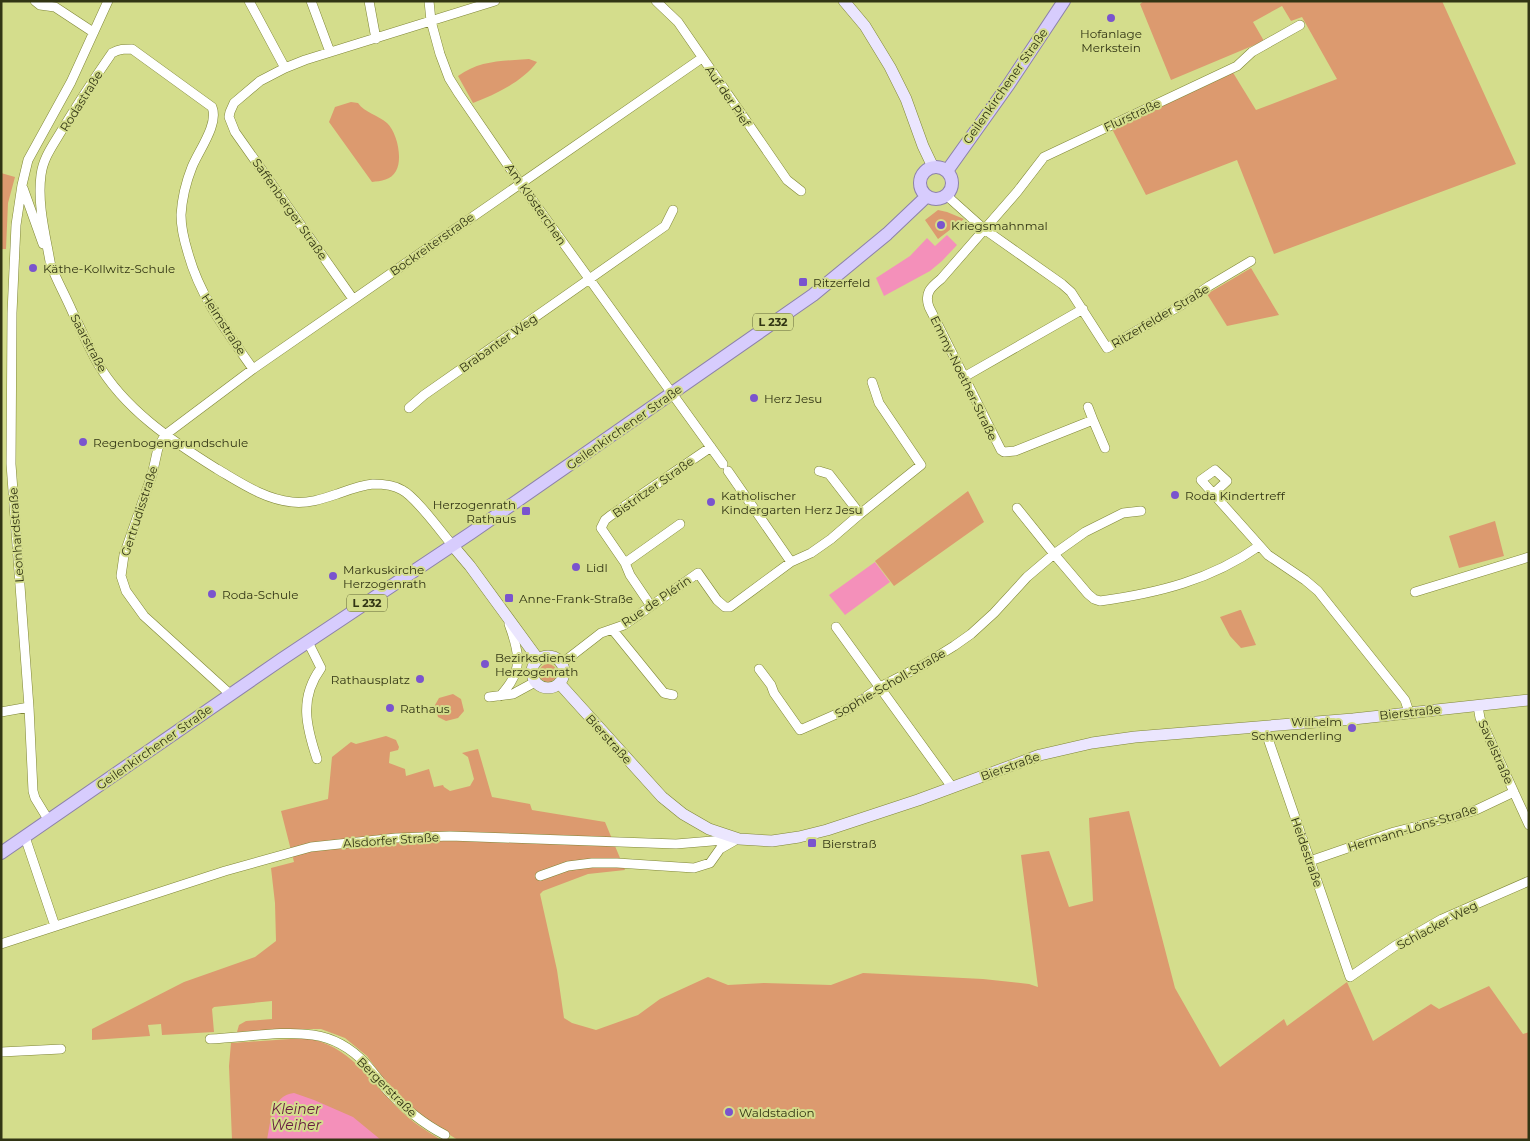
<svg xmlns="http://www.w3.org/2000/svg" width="1530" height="1141" font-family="Montserrat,sans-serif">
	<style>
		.green { fill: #dc9a6f }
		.water { fill: #f490ba }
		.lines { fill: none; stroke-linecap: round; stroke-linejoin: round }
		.minor-casing { stroke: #7f8636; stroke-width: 10 }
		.secondary-casing { stroke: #7f8636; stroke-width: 12 }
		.primary-casing { stroke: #8c81aa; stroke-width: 14 }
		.minor { stroke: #fff; stroke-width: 9 }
		.secondary { stroke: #ebe6fe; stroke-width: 11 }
		.primary { stroke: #d7ccfd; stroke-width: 12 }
		.poi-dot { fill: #7a54ce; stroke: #d4dd8c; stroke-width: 2 }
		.labels { text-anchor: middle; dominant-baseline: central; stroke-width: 4; stroke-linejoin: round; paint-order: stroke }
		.shield { fill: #d4dd8c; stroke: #636738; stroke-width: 1 }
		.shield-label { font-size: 11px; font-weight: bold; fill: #323514 }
		.poi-label { font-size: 12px; fill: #323514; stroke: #d4dd8c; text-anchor: start }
		.street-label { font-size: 12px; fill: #323514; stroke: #d4dd8c }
		.water-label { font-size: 14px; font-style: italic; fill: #671b41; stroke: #d4dd8c }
	</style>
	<rect width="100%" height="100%" fill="#d4dd8c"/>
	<path class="green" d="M 1144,1 L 1442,1 L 1516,164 L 1274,254 L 1237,160 L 1146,195 L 1112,129 L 1232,71 L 1256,110 L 1337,79 L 1302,17 L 1291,21 L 1282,6 L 1253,22 L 1264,41 L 1171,80 L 1140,4 Z
		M 529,59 L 537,62 C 522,82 496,94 473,103 L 458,76 C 480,60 503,61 529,59 Z
		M 351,102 L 358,103 C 365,113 378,115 387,123 C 397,132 403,159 396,171 C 391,180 381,181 372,182 L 329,122 L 335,107 Z
		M 1,173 L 15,177 L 8,203 L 6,249 L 1,249 Z
		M 938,210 L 947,212 L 964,219 L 938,239 L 925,220 Z
		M 1251,268 L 1279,315 L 1227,326 L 1207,294 Z
		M 968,491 L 984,522 L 894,586 L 875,561 Z
		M 1495,521 L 1504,556 L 1459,568 L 1449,536 Z
		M 1240,610 L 1241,610 L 1256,645 L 1241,648 L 1230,636 L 1220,617 Z
		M539 673a9 9 0 1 1 18 0a9 9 0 1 1-18 0Z
		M 453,694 L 461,699 L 464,711 L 458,718 L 446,721 L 438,717 L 435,705 L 439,698 Z
		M 386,736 L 396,740 L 399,747 L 398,750 L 390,752 L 389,763 L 405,769 L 406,776 L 429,769 L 434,787 L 443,785 L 444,787 L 450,791 L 470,786 L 474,779 L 468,757 L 462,753 L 478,749 L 492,797 L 530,804 L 532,810 L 605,822 L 625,870 L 588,874 L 543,891 L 540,894 L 557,970 L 564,1018 L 572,1023 L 596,1030 L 638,1015 L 660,999 L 708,977 L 728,985 L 764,983 L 831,985 L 863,973 L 983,979 L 1029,984 L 1038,987 L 1021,855 L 1049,851 L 1069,907 L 1093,901 L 1089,818 L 1129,811 L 1175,988 L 1220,1067 L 1284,1019 L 1287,1026 L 1347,982 L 1373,1041 L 1431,1004 L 1439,1009 L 1489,986 L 1523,1034 L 1529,1032 L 1529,1140 L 458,1140 L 432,1124 L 397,1097 L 367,1056 L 345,1038 L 321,1029 L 279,1029 L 237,1032 L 239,1025 L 246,1021 L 272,1019 L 272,1001 L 214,1007 L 212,1009 L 214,1032 L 162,1035 L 161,1024 L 148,1025 L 150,1036 L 92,1040 L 92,1029 L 184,982 L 255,957 L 276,941 L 275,903 L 271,868 L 294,862 L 281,811 L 328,799 L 332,757 L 351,742 L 356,744 Z
		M 305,1038 C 349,1044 371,1082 400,1110 C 412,1122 427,1131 441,1140 L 232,1140 L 229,1066 L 231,1043 Z"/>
	<path class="water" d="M 947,235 L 957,245 L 942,261 L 930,271 L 884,296 L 876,278 L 910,256 L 927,238 L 935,246 Z
		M 875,562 L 890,582 L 845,615 L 829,595 Z
		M 294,1093 L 314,1100 L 353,1117 L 381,1140 L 267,1140 C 271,1121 271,1096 294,1093 Z"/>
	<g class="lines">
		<defs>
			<path id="minor" d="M 35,1 L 40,5 L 55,7 L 93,32
				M 249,1 L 285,68
				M 311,1 L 330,52
				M 369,1 L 376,39
				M 429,1 L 431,21 L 440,54 L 449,78 L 459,94 L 520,183 L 723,464
				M 656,1 L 678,22 L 787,180 L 801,191
				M 23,188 L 43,244
				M 946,195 L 984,229 L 1062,284 L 1071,292 L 1107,348 L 1183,304 L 1209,286 L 1251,261
				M 50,263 C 56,279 65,295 72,311 C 80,328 88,345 97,362 C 124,409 172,441 217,469 C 241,483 264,499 292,502 C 309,504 325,498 340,493 C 351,489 362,485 373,484 C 382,484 394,485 402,490 C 416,497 441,532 453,546
				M 51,267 C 46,237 37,205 41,175 C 43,158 53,145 62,130 C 78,103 94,79 112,53 C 119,49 124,49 132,49 L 212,107 C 219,124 199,150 192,167 C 186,182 182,199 181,215 C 181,228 184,240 188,253 C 200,297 227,332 253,369
				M 353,299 L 235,132 L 229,117 L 230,112 L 234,103 L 260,81 L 285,68 L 305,60 L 495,1
				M 964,377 L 1083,309
				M 1088,407 L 1093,420
				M 409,408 L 424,395 L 665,226 L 673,210
				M 1105,448 L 1093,420 L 1015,451 L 1004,452 L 1001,450 L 929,307 C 924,293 931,287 941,279 L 1017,192 L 1044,157 L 1237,66 L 1252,52 L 1300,25
				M 728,471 L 791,562
				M 819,471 L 829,474 L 860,514
				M 1213,494 L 1227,481 L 1215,470 L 1201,480 L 1268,555 L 1305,580 L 1318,591 L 1405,700 L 1409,712
				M 1017,508 L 1054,554 L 1088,594 L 1094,599 L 1100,601 C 1158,593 1211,580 1259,546
				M 625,563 L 680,524
				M 1415,592 L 1529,557
				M 651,606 L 630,575 L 625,563 L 601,528 L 605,520 L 610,516 L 711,447
				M 836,627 L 952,787
				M 612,629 L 664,693 L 673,695
				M 308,642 L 321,668 C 299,698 306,726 317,759
				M 561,664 L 601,633 L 624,625 L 698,573 L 717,600 L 725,607 L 730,607 L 791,562 L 811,553 L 831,539 L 860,514 L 921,465 L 879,403 L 872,382
				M 759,669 L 771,685 L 774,693 L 800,730 L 848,709 L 880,687 L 925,664 L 954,646 L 971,634 L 994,613 L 1027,577 L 1054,554 L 1085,532 L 1123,513 L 1141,511
				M 230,694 L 144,616 L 126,591 L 121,576 L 124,555 L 152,475 L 158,448 L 165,435 L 253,369 L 702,58
				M 500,696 C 524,671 520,654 509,624
				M 489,697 L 513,694 L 535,682
				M 1478,706 L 1480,718 L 1529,825
				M 1,712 L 29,707
				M 1264,727 L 1350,977 L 1395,946 L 1442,919 L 1529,881
				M 49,821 L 35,798 L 33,791 L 29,707 L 11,464 L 12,313 L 16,225 L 22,185 L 28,160 L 71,82 L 108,1
				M 25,837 L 55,926
				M 1310,861 L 1394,832 L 1453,817 L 1476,810 L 1514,792
				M 540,876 L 568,866 L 592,863 L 617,863 L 694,868 L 710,863 L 720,849 L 734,841
				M 1,944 L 225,871 L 311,847 L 396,838 L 450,836 L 676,844 L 736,839
				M 210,1039 C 243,1038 282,1030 313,1035 C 334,1038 352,1049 366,1064 C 374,1073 380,1082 388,1091 C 406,1109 422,1123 445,1135
				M 1,1052 L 61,1049"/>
			<path id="secondary" d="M 844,1 L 865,26 L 890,67 L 906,99 L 923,146 L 933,167
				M 453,546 L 470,566 L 538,659
				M532 672a16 16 0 1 1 32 0a16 16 0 1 1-32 0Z
				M 559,683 L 662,797 L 683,814 L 709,829 L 739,839 L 772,841 L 799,837 L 827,830 L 918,800 L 1040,755 L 1092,743 L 1135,737 L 1353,719 L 1529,700"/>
			<path id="primary" d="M920 183a16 16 0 1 1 32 0a16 16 0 1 1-32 0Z
				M 947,171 L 1009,84 L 1064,1
				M 1,853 L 282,659 L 471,533 L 813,295 L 887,234 L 927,196"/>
		</defs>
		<use href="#minor" class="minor-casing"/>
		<use href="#secondary" class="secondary-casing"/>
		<use href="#primary" class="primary-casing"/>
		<use href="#minor" class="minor"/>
		<use href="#secondary" class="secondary"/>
		<use href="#primary" class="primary"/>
	</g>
	<g class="poi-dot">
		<circle cx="1111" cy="18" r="5"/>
		<circle cx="941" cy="225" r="5"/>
		<circle cx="33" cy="268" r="5"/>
		<rect x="798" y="277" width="10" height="10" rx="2.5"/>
		<circle cx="754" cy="398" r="5"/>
		<circle cx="83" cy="442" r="5"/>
		<circle cx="1175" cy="495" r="5"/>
		<circle cx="711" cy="502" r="5"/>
		<rect x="521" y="506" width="10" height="10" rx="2.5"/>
		<circle cx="576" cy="567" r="5"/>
		<circle cx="333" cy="576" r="5"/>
		<circle cx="212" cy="594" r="5"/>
		<rect x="504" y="593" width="10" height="10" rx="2.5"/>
		<circle cx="485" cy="664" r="5"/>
		<circle cx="420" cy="679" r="5"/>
		<circle cx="390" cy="708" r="5"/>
		<circle cx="1352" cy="728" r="5"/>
		<rect x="807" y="838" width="10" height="10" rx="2.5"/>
		<circle cx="729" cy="1112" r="5"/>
	</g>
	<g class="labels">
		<g class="shield">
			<rect x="753" y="313.5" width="40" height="17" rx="4"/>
			<rect x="347" y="594.5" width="40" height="17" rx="4"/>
		</g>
		<g class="shield-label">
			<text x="773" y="322">L 232</text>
			<text x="367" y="603">L 232</text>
		</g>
		<g class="poi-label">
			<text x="1111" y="33" text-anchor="middle">Hofanlage<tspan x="1111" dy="14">Merkstein</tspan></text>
			<text x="951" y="225">Kriegsmahnmal</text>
			<text x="43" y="268">Käthe-Kollwitz-Schule</text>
			<text x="813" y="282">Ritzerfeld</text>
			<text x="764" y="398">Herz Jesu</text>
			<text x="93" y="442">Regenbogengrundschule</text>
			<text x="721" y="495">Katholischer<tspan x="721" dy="14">Kindergarten Herz Jesu</tspan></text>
			<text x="1185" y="495">Roda Kindertreff</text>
			<text x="516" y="504" text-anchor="end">Herzogenrath<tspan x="516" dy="14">Rathaus</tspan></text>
			<text x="586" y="567">Lidl</text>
			<text x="343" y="569">Markuskirche<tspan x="343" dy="14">Herzogenrath</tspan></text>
			<text x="222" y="594">Roda-Schule</text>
			<text x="519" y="598">Anne-Frank-Straße</text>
			<text x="495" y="657">Bezirksdienst<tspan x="495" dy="14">Herzogenrath</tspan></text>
			<text x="410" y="679" text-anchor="end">Rathausplatz</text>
			<text x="400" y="708">Rathaus</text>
			<text x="1342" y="721" text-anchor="end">Wilhelm<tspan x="1342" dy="14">Schwenderling</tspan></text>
			<text x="822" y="843">Bierstraß</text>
			<text x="739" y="1112">Waldstadion</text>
		</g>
		<g class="street-label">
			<text transform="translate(1005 86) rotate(-55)">Geilenkirchener Straße</text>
			<text transform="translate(728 96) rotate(56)">Auf der Pief</text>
			<text transform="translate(81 101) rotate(-58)">Rodastraße</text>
			<text transform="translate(1132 115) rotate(-25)">Flurstraße</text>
			<text transform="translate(536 204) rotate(55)">Am Klösterchen</text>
			<text transform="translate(290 209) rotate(55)">Saffenberger Straße</text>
			<text transform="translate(432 244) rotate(-35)">Bockreiterstraße</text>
			<text transform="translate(1160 316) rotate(-31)">Ritzerfelder Straße</text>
			<text transform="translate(224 324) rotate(57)">Heimstraße</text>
			<text transform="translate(89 343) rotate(62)">Saarstraße</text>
			<text transform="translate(498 343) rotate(-35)">Brabanter Weg</text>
			<text transform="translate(964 378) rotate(64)">Emmy-Noether-Straße</text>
			<text transform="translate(624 427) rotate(-35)">Geilenkirchener Straße</text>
			<text transform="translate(653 487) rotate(-35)">Bistritzer Straße</text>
			<text transform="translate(139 511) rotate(-72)">Gertrudisstraße</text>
			<text transform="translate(16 535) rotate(-94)">Leonhardstraße</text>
			<text transform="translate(656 601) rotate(-34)">Rue de Plérin</text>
			<text transform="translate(890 683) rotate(-30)">Sophie-Scholl-Straße</text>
			<text transform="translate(1410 712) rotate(-6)">Bierstraße</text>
			<text transform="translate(609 739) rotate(48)">Bierstraße</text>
			<text transform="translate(154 747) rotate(-35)">Geilenkirchener Straße</text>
			<text transform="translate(1496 752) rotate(66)">Savelstraße</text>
			<text transform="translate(1010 766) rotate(-20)">Bierstraße</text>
			<text transform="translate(1412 828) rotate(-17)">Hermann-Löns-Straße</text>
			<text transform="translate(391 840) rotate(-4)">Alsdorfer Straße</text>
			<text transform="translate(1307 852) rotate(71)">Heidestraße</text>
			<text transform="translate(1437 925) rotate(-28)">Schlacker Weg</text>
			<text transform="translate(387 1087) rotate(45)">Bergerstraße</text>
		</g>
		<g class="water-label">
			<text x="296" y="1109">Kleiner<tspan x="296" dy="16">Weiher</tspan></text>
		</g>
	</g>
	<rect width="1530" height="1141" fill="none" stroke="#323514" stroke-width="5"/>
</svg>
